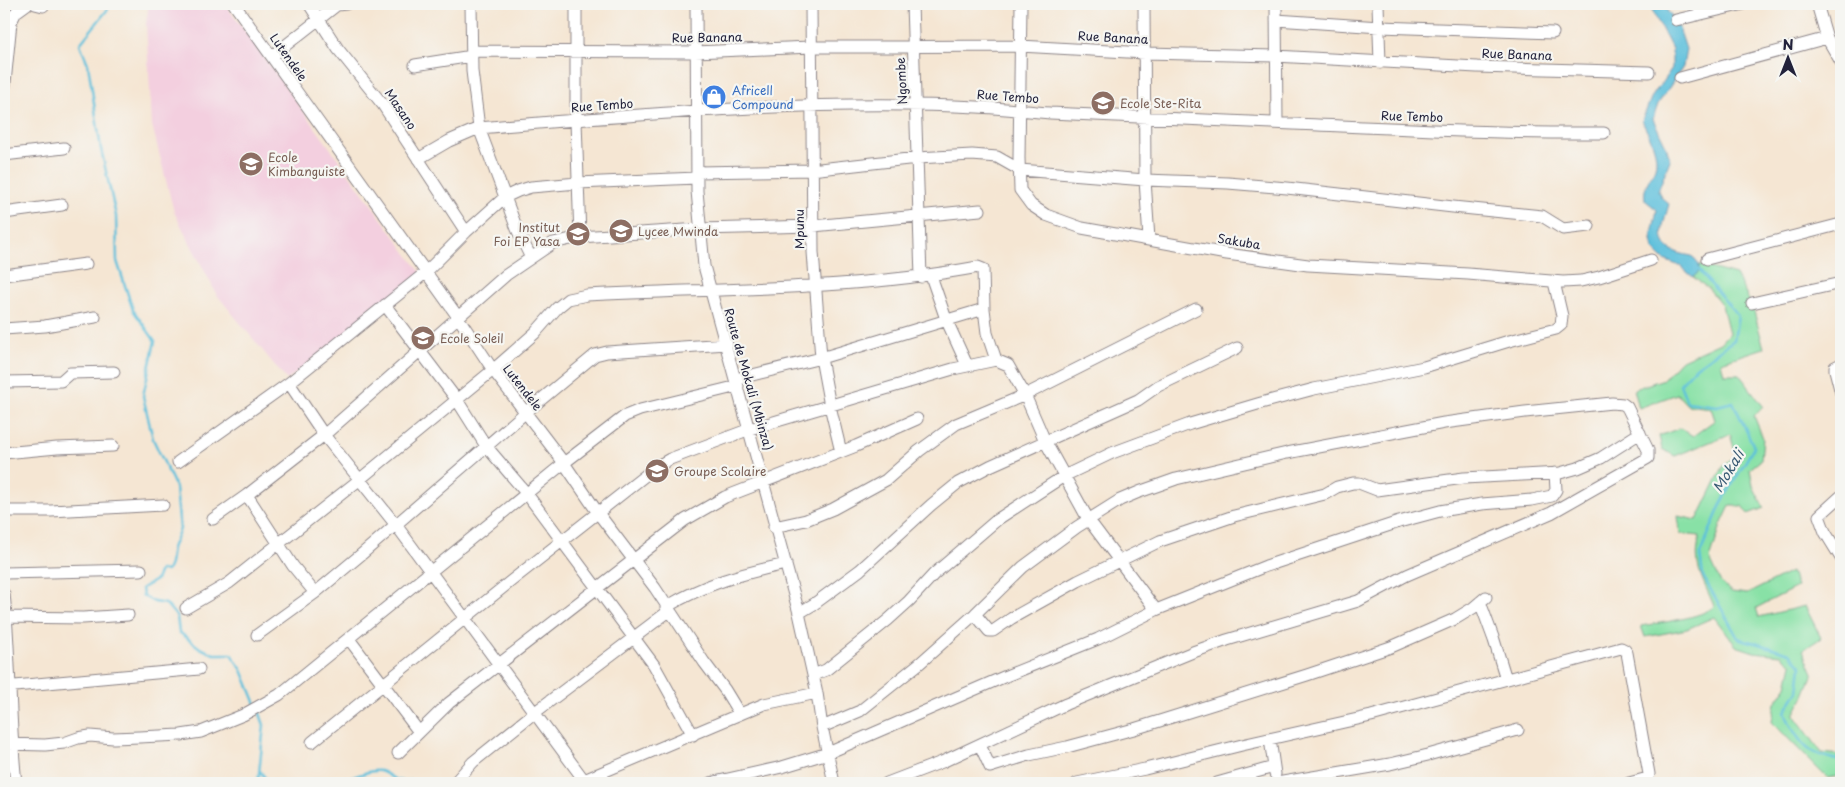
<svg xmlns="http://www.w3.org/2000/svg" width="1845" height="787" font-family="'Playpen Sans',sans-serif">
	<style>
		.built { fill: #f3cfdf }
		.green { fill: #88e1a6; stroke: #558270 }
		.water { fill: #5dc0dc; stroke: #40718c }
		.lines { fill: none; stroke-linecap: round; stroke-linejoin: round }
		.stream { stroke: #5dc0dc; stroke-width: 2.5 }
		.minor-casing { stroke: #8c8487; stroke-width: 13 }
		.minor { stroke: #fff; stroke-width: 11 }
		.labels { text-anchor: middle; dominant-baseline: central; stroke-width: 4.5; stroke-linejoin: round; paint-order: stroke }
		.street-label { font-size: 12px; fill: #22223b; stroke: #f6f6f2 }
		.shop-label { font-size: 12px; fill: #366cbe; stroke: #f6f6f2; text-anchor: start }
		.education-label { font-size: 12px; fill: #785e54; stroke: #f6f6f2; text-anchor: start }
		.water-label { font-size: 14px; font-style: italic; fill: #375973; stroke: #f6f6f2 }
	</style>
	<rect width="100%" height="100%" fill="#f6f6f2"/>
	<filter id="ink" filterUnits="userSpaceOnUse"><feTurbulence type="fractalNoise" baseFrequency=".02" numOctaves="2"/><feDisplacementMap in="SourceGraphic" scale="10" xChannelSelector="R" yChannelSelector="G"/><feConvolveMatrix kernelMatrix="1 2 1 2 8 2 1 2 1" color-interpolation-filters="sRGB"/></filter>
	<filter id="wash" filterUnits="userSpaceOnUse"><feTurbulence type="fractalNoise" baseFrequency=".0096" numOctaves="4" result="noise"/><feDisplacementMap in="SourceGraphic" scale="20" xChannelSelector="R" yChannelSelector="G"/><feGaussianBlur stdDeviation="1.12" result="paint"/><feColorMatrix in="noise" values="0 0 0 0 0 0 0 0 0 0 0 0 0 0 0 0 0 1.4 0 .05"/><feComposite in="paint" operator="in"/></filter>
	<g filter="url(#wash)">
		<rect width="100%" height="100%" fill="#f5e6d3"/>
		<path class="built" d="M 149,4 L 225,4 L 421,273 L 287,380 L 217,295 L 174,212 L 152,125 L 146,24 Z"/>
		<path class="green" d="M 1699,265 L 1736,275 L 1753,308 L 1764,348 L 1721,362 L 1724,374 L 1739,374 L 1763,406 L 1754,416 L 1763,438 L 1761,460 L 1750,469 L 1753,486 L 1764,508 L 1748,514 L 1742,506 L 1730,506 L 1721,525 L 1710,559 L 1721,583 L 1732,592 L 1747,594 L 1791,572 L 1797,587 L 1756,608 L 1759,617 L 1805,606 L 1821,638 L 1803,650 L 1813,673 L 1803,698 L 1794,715 L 1822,753 L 1841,755 L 1841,776 L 1827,778 L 1772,722 L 1775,703 L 1787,686 L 1792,664 L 1781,655 L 1754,652 L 1736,646 L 1714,617 L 1687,629 L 1645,637 L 1641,626 C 1657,623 1704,618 1714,606 C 1703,579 1692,566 1700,536 L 1680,534 L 1678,516 L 1697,520 L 1724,465 L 1736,455 L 1730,434 L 1675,456 L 1662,449 L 1659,436 L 1680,428 L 1693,436 L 1715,420 L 1711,408 L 1687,405 L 1677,394 L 1639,408 L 1634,389 L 1664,379 L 1680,361 L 1720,343 L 1729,333 L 1722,305 L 1709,289 L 1693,277 L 1698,272 Z"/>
		<path class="water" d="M 1649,4 L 1663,4 L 1679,28 L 1686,49 L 1683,67 L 1658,104 L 1653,119 L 1666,146 L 1670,160 L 1658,191 L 1662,198 L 1669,204 C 1661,233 1653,250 1692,256 L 1699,265 L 1699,272 L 1693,277 L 1680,266 L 1664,260 L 1653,249 L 1651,239 L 1657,210 L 1645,200 C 1642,183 1654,177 1656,163 C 1657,148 1648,134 1642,121 L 1651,98 L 1672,68 L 1672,49 Z"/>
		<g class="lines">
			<path class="stream" d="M 112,4 L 80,44 L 88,64 L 101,149 L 116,216 L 117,261 L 133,310 L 155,341 L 143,396 L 153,439 L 176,488 L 180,529 L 172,548 L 170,564 L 167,571 L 160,570 L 156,580 L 142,588 L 143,596 L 154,602 L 166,604 L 177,617 L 179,632 L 200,648 L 214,654 L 231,654 L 242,670 L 256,704
				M 1698,269 L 1738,316 L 1734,340 L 1696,367 L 1680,384 L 1687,402 L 1717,406 L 1733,402 L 1754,447 L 1722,502 L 1700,554 L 1703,576 L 1738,638 L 1790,653 L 1801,666 L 1798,691 L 1785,712 C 1789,724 1800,744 1811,751 C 1820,756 1831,758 1841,761
				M 260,771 L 269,783
				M 258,783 L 264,725 L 259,711
				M 339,783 C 349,779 369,769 380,771 C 388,773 394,781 401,781 C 410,782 421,778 428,783"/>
		</g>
	</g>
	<g filter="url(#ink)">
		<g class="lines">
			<defs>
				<path id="minor" d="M 35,4 L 43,6 L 45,4
					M 234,4 L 458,317 L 493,370 L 564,463 L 598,513 L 655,588 L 704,662 L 725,690 L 739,713
					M 309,4 L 338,49 L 383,105 L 466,232
					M 471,4 L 472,71 L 479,128 L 517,229 L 531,258
					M 576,4 L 576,121 L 580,237
					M 696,4 L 697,191 L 704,266 L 799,613 L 817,693 L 822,727 L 834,783
					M 811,4 L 813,252 L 821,358 L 830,406 L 841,452
					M 912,4 L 921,277
					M 1021,4 L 1019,158 L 1020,190 L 1031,205 L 1046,215 L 1082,228 L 1227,254 L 1308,265 L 1468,274 L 1563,282 L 1581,281 L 1599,277 L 1651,260
					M 1144,4 L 1145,180 L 1149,239
					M 1276,4 L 1277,123
					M 1378,4 L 1380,63
					M 1817,4 L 1827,38 L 1841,62
					M 1276,20 L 1380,27 L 1553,33
					M 1676,20 L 1744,4
					M 472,51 L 695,52 L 811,47 L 1020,46 L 1145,53 L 1275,56 L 1477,67 L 1649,72
					M 272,56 L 337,5 L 346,4
					M 415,65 L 472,56
					M 1680,78 L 1827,38
					M 4,93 L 11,22 L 16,12 L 27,4
					M 4,155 L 64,148
					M 418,159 L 449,141 L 479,128 C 643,114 812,99 977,107 C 1001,108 1025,111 1050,113 C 1131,117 1212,120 1293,124 C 1397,128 1500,134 1604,133
					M 697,172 L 811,170 L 917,158 L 972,155 L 997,157 L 1020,170 L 1145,180 L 1228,183 L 1287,188 L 1453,207 L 1542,216 L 1563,229 L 1589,226
					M 4,213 L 62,205
					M 1707,259 L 1841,224
					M 4,275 L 86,264
					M 931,276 L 946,319 L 967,365
					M 1752,303 L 1841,283
					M 385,305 L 457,400 L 486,446 L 527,494 L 654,665 L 693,735
					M 4,329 L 45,326 L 95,317
					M 1841,364 L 1835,367 L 1835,370 L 1841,393
					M 736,379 L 821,358 L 984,309
					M 4,382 L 61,381 L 70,373 L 114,372
					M 289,383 L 324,435 L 396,525 L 584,780 L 764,704 L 817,693
					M 4,453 L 57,448 L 113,446
					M 178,462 L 289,383 L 425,273 L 466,232 L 505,197 L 518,191 L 531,187 L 578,183 L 697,178
					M 247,495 L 293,566 L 315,593
					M 1841,496 L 1819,516 L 1825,532 L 1841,558
					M 4,511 L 51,511 L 163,505
					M 213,519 L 247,495 L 324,435 L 506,275 L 553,243 L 580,237 L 700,229 L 813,226 L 980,210
					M 774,527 L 806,520 L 833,509 L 886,480 L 919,451 L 956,424 L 1025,395 L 1196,309
					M 4,573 L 141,570
					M 4,594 C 11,657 9,720 16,783
					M 1480,602 L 1494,640 L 1506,679
					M 666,607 C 707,583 740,574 786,564
					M 186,608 L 229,583 L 359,480 L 493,370 L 535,333 L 557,308 L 568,299 L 587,295 C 717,288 850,291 978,267 L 983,269 L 984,309 L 987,333 L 996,360 L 1008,365 L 1025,395 L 1045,441 L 1088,519 L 1156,610
					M 799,613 L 814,604 L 860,570 L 931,505 L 958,483 L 990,466 L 1138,400 L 1158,386 L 1237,348
					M 975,614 L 989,631 L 993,631 L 1012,618 L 1078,581 L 1160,541 L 1234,516 L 1325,494 L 1337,487 L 1353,483 L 1359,483 L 1377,490 L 1464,478 L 1560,473 L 1578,468 L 1601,458 L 1640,433
					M 4,617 L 83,618 L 128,615
					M 257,635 L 315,593 L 363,553 L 526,412 L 595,355 L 607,352 L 727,344
					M 349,639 L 419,732
					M 813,675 L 826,670 L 888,620 L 909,601 L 934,574 L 998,519 L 1064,476 L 1112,453 L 1190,424 L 1261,403 L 1314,389 L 1424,367 L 1509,341 L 1556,329 L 1561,325 L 1562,316 L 1554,282
					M 4,687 L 199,669
					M 822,727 L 860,711 L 920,663 L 975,614 L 1023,567 L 1077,527 L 1120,500 L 1139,492 L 1176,479 L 1287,453 L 1444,423 L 1525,412 L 1612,403 L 1623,404 L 1627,407 L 1648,450 L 1648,458 L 1551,513 L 1407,575 L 1358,601 L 1227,640 L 1193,652 L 1066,704 L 942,762 L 887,783
					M 1270,739 L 1275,774
					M 312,742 L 511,581 L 656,467 L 670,459 L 750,429 L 953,369 L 996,360
					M 4,744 L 45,745 L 64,743 L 78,738 L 90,736 L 113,738 L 139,737 L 181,735 L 201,732 L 243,715 L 279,695 L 564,463 L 625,416 L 640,410 L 738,386
					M 980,745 L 990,767 L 1029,755 L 1067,747 L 1134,729 L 1307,675 L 1391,647 L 1455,619 L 1473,608 L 1486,597
					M 398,753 L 449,703 L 685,520 L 725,497 L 856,446 L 917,419
					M 457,780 L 473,762 L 534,713 L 669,611
					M 710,783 L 782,767 L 828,753 L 1006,676 L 1098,639 L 1156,610 L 1266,566 L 1399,522 L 1440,511 L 1482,504 L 1532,500 L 1552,496 L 1556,490 L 1555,473
					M 1077,783 L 1145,769 L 1242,745 L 1371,716 L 1621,648 L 1625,650 L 1627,653 L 1649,774 L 1648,778 L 1629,783
					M 1217,783 L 1274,767
					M 1277,783 L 1390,764 L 1428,755 L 1518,730"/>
			</defs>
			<use href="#minor" class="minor-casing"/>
			<use href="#minor" class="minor"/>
		</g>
	</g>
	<defs>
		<symbol id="shop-disc" viewBox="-11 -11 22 22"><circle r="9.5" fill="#3f7fe0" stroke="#f6f6f2"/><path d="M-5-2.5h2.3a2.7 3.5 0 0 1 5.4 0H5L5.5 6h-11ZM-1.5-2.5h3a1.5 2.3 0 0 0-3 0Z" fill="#fff"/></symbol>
		<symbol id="school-disc" viewBox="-11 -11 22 22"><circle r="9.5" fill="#8d6e63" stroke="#f6f6f2"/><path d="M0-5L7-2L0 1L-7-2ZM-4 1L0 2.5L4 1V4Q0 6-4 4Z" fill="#fff"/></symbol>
	</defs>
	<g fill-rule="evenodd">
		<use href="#shop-disc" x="700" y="83" width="28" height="28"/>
		<use href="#school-disc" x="1089" y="89" width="28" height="28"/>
		<use href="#school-disc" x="237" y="150" width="28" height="28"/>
		<use href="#school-disc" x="607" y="217" width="28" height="28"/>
		<use href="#school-disc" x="564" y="220" width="28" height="28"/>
		<use href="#school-disc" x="409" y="324" width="28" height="28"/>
		<use href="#school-disc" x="643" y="457" width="28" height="28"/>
	</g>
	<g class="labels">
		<g class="street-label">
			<text transform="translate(707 37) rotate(-1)">Rue Banana</text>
			<text transform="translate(1113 37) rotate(3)">Rue Banana</text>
			<text transform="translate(1517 54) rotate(2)">Rue Banana</text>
			<text transform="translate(289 57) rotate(55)">Lutendele</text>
			<text transform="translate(901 81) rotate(-93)">Ngombe</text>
			<text transform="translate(1008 96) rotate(4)">Rue Tembo</text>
			<text transform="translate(602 105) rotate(-4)">Rue Tembo</text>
			<text transform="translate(401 109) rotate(56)">Masano</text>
			<text transform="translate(1412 116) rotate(2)">Rue Tembo</text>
			<text transform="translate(799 229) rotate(-91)">Mpunu</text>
			<text transform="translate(1239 241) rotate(9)">Sakuba</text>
			<text transform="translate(749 379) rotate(74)">Route de Mokali (Mbinza)</text>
			<text transform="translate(523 387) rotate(52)">Lutendele</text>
		</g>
		<g class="shop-label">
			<text x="732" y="90">Africell<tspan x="732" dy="14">Compound</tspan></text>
		</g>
		<g class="education-label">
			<text x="1120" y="103">Ecole Ste-Rita</text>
			<text x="268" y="157">Ecole<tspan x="268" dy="14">Kimbanguiste</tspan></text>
			<text x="560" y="227" text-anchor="end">Institut<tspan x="560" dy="14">Foi EP Yasa</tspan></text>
			<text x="638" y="231">Lycee Mwinda</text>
			<text x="440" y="338">Ecole Soleil</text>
			<text x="674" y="471">Groupe Scolaire</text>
		</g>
		<g class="water-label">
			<text transform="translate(1728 471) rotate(-59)">Mokali</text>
		</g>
	</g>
	<rect width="1845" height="787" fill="none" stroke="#f6f6f2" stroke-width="20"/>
	<g transform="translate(1788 58)" stroke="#f6f6f2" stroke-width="4" paint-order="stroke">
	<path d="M0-4L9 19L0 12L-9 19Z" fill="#22223b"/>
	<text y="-8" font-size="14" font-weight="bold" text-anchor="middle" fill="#22223b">N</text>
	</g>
</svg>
